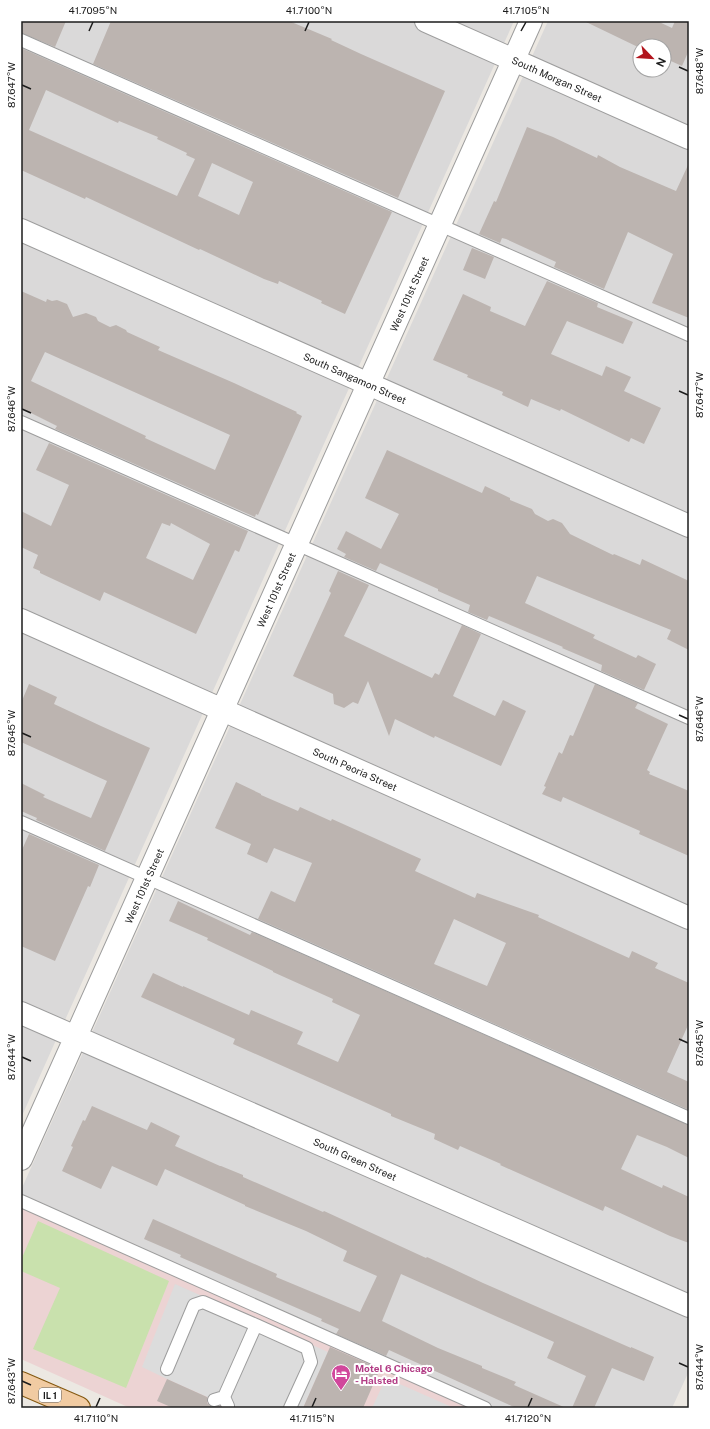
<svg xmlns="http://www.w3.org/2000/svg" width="710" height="1429" font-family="'Public Sans',sans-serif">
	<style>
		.residential { fill: #dad9d9; fill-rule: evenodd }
		.commercial { fill: #ecd3d3 }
		.grass { fill: #c9e1ad }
		.parking { fill: #dcdcdc }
		.building { fill: #bcb4b0; fill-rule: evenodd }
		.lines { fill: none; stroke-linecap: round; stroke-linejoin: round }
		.service-casing { stroke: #9d9d9d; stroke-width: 14 }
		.minor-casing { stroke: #9d9d9d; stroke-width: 24 }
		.primary-casing { stroke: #845810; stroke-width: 24 }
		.service { stroke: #fff; stroke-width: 12 }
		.minor { stroke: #fff; stroke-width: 22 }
		.primary { stroke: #f1cba2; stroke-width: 22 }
		.ticks { fill: none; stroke: #1c1c1c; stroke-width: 1.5 }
		.labels { text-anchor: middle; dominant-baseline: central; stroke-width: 4; stroke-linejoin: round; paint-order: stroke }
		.shield { fill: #fff; stroke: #606060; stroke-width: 1 }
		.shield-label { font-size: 9px; font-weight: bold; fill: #1c1c1c }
		.street-label { font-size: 10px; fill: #1c1c1c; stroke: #fff }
		.hotel-label { font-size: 10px; font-weight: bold; fill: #b23c85; stroke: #fff; text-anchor: start }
		.neatline { fill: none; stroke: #1c1c1c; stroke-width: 1.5 }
		.ticks-label { font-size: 10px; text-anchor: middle; fill: #1c1c1c }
	</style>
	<rect width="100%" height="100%" fill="#ece8e2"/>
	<path class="residential" d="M 21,21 L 514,21 L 21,1118 Z
		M 548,21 L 689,21 L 689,1371 L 672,1408 L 485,1408 L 21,1201 L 21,1190 ZM 640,46 L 664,46 L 664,70 L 640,70 Z"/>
	<path class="commercial" d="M 21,1201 L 485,1408 L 130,1408 L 21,1359 Z"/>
	<path class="grass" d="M 38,1221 L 169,1281 L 126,1388 L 33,1349 L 60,1288 L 21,1271 L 21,1260 Z"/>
	<path class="parking" d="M 175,1284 L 328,1352 L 303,1408 L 232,1408 L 167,1379 L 142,1367 Z
		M 386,1378 L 454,1408 L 372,1408 Z"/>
	<path class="building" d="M 21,21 L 66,21 L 55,47 L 21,33 Z
		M 111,21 L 289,21 L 332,39 L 331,40 L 361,54 L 445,91 L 398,198 L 93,64 Z
		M 584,21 L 657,21 L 672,28 L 675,21 L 689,21 L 689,50 L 682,66 L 664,58 L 664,46 L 640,46 L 640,48 Z
		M 21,48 L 392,212 L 345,314 L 321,303 L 322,301 L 279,281 L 278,284 L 264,279 L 200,249 L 199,250 L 86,197 L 85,199 L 21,170 ZM 46,90 L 118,123 L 119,121 L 158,137 L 157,139 L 187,153 L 186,155 L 195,159 L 177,196 L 29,130 ZM 212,163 L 253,182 L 239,215 L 198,196 Z
		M 527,127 L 553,137 L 597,158 L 598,155 L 620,167 L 676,191 L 689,163 L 689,318 L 652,303 L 673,254 L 628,232 L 604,289 L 554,267 L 556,262 L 506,239 L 502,238 L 500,243 L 479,234 L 494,201 L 496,202 Z
		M 472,248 L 494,257 L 485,279 L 463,270 Z
		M 547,281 L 598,303 L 597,307 L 633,322 L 623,344 L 567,321 L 551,354 L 602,376 L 606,366 L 631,377 L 624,391 L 661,408 L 644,444 L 631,438 L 629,442 L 561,409 L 560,411 L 531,399 L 528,407 L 502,395 L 503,392 L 467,377 L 468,375 L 433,360 L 463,294 L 491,307 L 490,311 L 525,326 Z
		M 21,291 L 46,302 L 47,299 L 52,301 L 57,300 L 67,304 L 73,317 L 86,313 L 96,317 L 98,321 L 110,327 L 116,325 L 126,330 L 127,332 L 160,347 L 158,350 L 234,383 L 297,412 L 296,413 L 302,416 L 258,515 L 256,514 L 255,517 L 55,429 L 57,426 L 21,408 ZM 45,352 L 230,435 L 215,470 L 145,438 L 146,436 L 31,381 Z
		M 49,443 L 248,531 L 239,552 L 235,550 L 196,634 L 104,592 L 100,601 L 40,573 L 40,571 L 33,568 L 38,555 L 21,547 L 21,511 L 51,526 L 69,485 L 36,470 ZM 162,523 L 170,526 L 171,523 L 210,544 L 193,580 L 146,558 Z
		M 387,450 L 482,493 L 485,486 L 510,498 L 510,500 L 532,509 L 535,514 L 548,521 L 553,519 L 562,523 L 570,534 L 613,555 L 614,554 L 640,565 L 642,559 L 689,581 L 689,650 L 667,639 L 671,630 L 537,576 L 525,603 L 595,635 L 593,638 L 636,658 L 638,655 L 656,664 L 644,690 L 601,671 L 602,665 L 562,648 L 563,647 L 489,616 L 487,620 L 468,612 L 470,605 L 438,591 L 438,589 L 380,563 L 376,571 L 344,557 L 346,554 L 337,549 L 346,531 L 381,549 L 399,514 L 365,498 Z
		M 338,571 L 369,585 L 344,636 L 432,678 L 435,673 L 439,675 L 462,625 L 481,634 L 453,696 L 495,716 L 503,700 L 526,711 L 501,766 L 435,736 L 434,738 L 395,719 L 389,736 L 368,681 L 358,704 L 353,702 L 344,708 L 334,704 L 333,694 L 293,676 L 331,593 L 329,591 Z
		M 29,684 L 57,697 L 54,704 L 101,726 L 150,748 L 105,851 L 36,820 L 37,818 L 21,811 L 21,783 L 45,795 L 43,797 L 91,818 L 107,781 L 21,742 L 21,703 Z
		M 595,684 L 638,703 L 635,708 L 668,724 L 647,770 L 650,772 L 649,774 L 689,791 L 689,856 L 639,834 L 640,831 L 563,797 L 561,802 L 542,794 L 546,787 L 544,786 L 559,752 L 562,754 L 570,735 L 573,736 Z
		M 236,782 L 261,794 L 261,795 L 298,811 L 300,807 L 331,821 L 332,819 L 421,859 L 415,871 L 475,898 L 477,893 L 539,915 L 538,917 L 629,958 L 632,951 L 658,963 L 655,968 L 689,983 L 689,1023 L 667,1072 L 689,1082 L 689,1110 L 258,919 L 271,891 L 295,902 L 312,863 L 274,848 L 267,863 L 247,854 L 251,844 L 215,828 ZM 454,919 L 506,943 L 487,986 L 434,964 Z
		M 29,834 L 99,865 L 90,887 L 88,886 L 55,961 L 21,946 L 21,852 Z
		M 178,901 L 250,935 L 252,932 L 689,1125 L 689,1158 L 667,1147 L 637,1135 L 621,1169 L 662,1188 L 663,1185 L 689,1197 L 689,1243 L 670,1236 L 605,1206 L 603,1211 L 500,1165 L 501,1164 L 460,1146 L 458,1150 L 434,1139 L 435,1134 L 391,1116 L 391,1114 L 233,1044 L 235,1039 L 141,997 L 153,973 L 183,987 L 183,986 L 249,1015 L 251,1010 L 303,1032 L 297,1044 L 338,1062 L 360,1015 L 332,1002 L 333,999 L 273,972 L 273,971 L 207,940 L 208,938 L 169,921 Z
		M 92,1106 L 147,1130 L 151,1122 L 180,1136 L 175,1146 L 220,1166 L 221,1166 L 243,1175 L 243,1177 L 323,1212 L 324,1211 L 426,1258 L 427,1257 L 449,1267 L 483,1283 L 631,1348 L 631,1347 L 654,1357 L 644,1381 L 612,1368 L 594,1408 L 572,1408 L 586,1376 L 547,1358 L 554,1342 L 401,1274 L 382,1321 L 438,1348 L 482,1366 L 482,1368 L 516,1382 L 514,1385 L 566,1408 L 516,1408 L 389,1350 L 386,1356 L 336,1334 L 339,1329 L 321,1321 L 322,1319 L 180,1257 L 181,1255 L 144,1239 L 153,1219 L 277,1274 L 276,1277 L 360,1312 L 377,1276 L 343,1261 L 347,1251 L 306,1231 L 245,1206 L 245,1205 L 165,1169 L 157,1186 L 112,1166 L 101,1189 L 62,1171 L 73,1147 L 71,1146 L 83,1120 L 85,1121 Z
		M 330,1347 L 380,1369 L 363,1408 L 303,1408 Z
		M 167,1379 L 207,1397 L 207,1403 L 212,1407 L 220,1406 L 221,1408 L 173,1408 L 157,1401 Z"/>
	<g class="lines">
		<defs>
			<path id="service" d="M 21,40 L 689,335
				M 21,422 L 689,718
				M 21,822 L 689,1118
				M 21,1201 L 485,1408
				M 167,1369 L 194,1305 L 203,1302 L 256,1325
				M 224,1397 L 256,1325 L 307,1348 L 311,1362 L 290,1408
				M 214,1400 L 224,1397 L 228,1406"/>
			<path id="minor" d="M 426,21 L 689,138
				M 21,230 L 689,526
				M 21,620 L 689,918
				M 21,1013 L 689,1306
				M 21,1159 L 531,21"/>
			<path id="primary" d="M 21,1383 L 79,1408"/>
		</defs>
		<use href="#service" class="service-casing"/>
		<use href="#minor" class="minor-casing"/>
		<use href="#primary" class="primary-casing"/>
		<use href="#service" class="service"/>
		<use href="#minor" class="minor"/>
		<use href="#primary" class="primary"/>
	</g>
	<path class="ticks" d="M 89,31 L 93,22M 305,31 L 309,22M 521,31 L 526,22M 679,67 L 688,71M 22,85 L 31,89M 679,391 L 688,395M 22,409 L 31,413M 679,715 L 688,719M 22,733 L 31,737M 679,1039 L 688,1043M 22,1057 L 31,1061M 679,1363 L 688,1367M 22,1381 L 31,1385M 96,1407 L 100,1398M 312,1407 L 316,1398M 528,1407 L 532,1398"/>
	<defs>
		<symbol id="hotel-pin" viewBox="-11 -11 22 30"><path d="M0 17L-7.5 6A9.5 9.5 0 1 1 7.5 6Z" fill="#d1479c" stroke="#fff"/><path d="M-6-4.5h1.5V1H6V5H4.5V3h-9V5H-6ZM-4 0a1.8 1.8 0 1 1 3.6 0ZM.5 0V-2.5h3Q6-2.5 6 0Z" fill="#fff"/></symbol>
	</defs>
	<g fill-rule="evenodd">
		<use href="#hotel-pin" x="330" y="1363" width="22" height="30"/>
	</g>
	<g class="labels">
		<rect class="shield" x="39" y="1388" width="22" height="14" rx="3"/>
		<g class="shield-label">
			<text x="50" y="1395">IL 1</text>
		</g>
		<g class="street-label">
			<text transform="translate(557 79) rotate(24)">South Morgan Street</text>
			<text transform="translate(409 294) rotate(-66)">West 101st Street</text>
			<text transform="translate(355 378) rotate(24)">South Sangamon Street</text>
			<text transform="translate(276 590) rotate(-66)">West 101st Street</text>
			<text transform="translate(355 769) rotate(24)">South Peoria Street</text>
			<text transform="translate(144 886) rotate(-66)">West 101st Street</text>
			<text transform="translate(355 1159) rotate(24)">South Green Street</text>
		</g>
		<g class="hotel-label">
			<text x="355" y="1368">Motel 6 Chicago<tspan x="355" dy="12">- Halsted</tspan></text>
		</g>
	</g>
	<rect width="710" height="1429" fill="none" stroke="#ffffff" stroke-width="44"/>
	<g transform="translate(652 58) rotate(115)"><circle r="19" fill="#ffffff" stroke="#a4a4a4"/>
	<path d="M0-3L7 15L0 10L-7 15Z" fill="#b2151d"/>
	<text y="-6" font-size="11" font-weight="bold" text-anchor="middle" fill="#1c1c1c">N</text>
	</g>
	<rect x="22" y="22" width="666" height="1385" class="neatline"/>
	<g class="ticks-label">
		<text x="93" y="14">41.7095°N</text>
		<text x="309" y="14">41.7100°N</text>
		<text x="526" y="14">41.7105°N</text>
		<text transform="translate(699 71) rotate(-90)" y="4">87.648°W</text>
		<text transform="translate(11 85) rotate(-90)" y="4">87.647°W</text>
		<text transform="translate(699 395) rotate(-90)" y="4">87.647°W</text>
		<text transform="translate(11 409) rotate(-90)" y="4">87.646°W</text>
		<text transform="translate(699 719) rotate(-90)" y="4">87.646°W</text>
		<text transform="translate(11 733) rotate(-90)" y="4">87.645°W</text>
		<text transform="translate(699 1043) rotate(-90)" y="4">87.645°W</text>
		<text transform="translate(11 1057) rotate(-90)" y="4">87.644°W</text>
		<text transform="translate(699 1367) rotate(-90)" y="4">87.644°W</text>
		<text transform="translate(11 1381) rotate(-90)" y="4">87.643°W</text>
		<text x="96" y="1422">41.7110°N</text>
		<text x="312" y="1422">41.7115°N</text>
		<text x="528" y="1422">41.7120°N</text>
	</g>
</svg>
